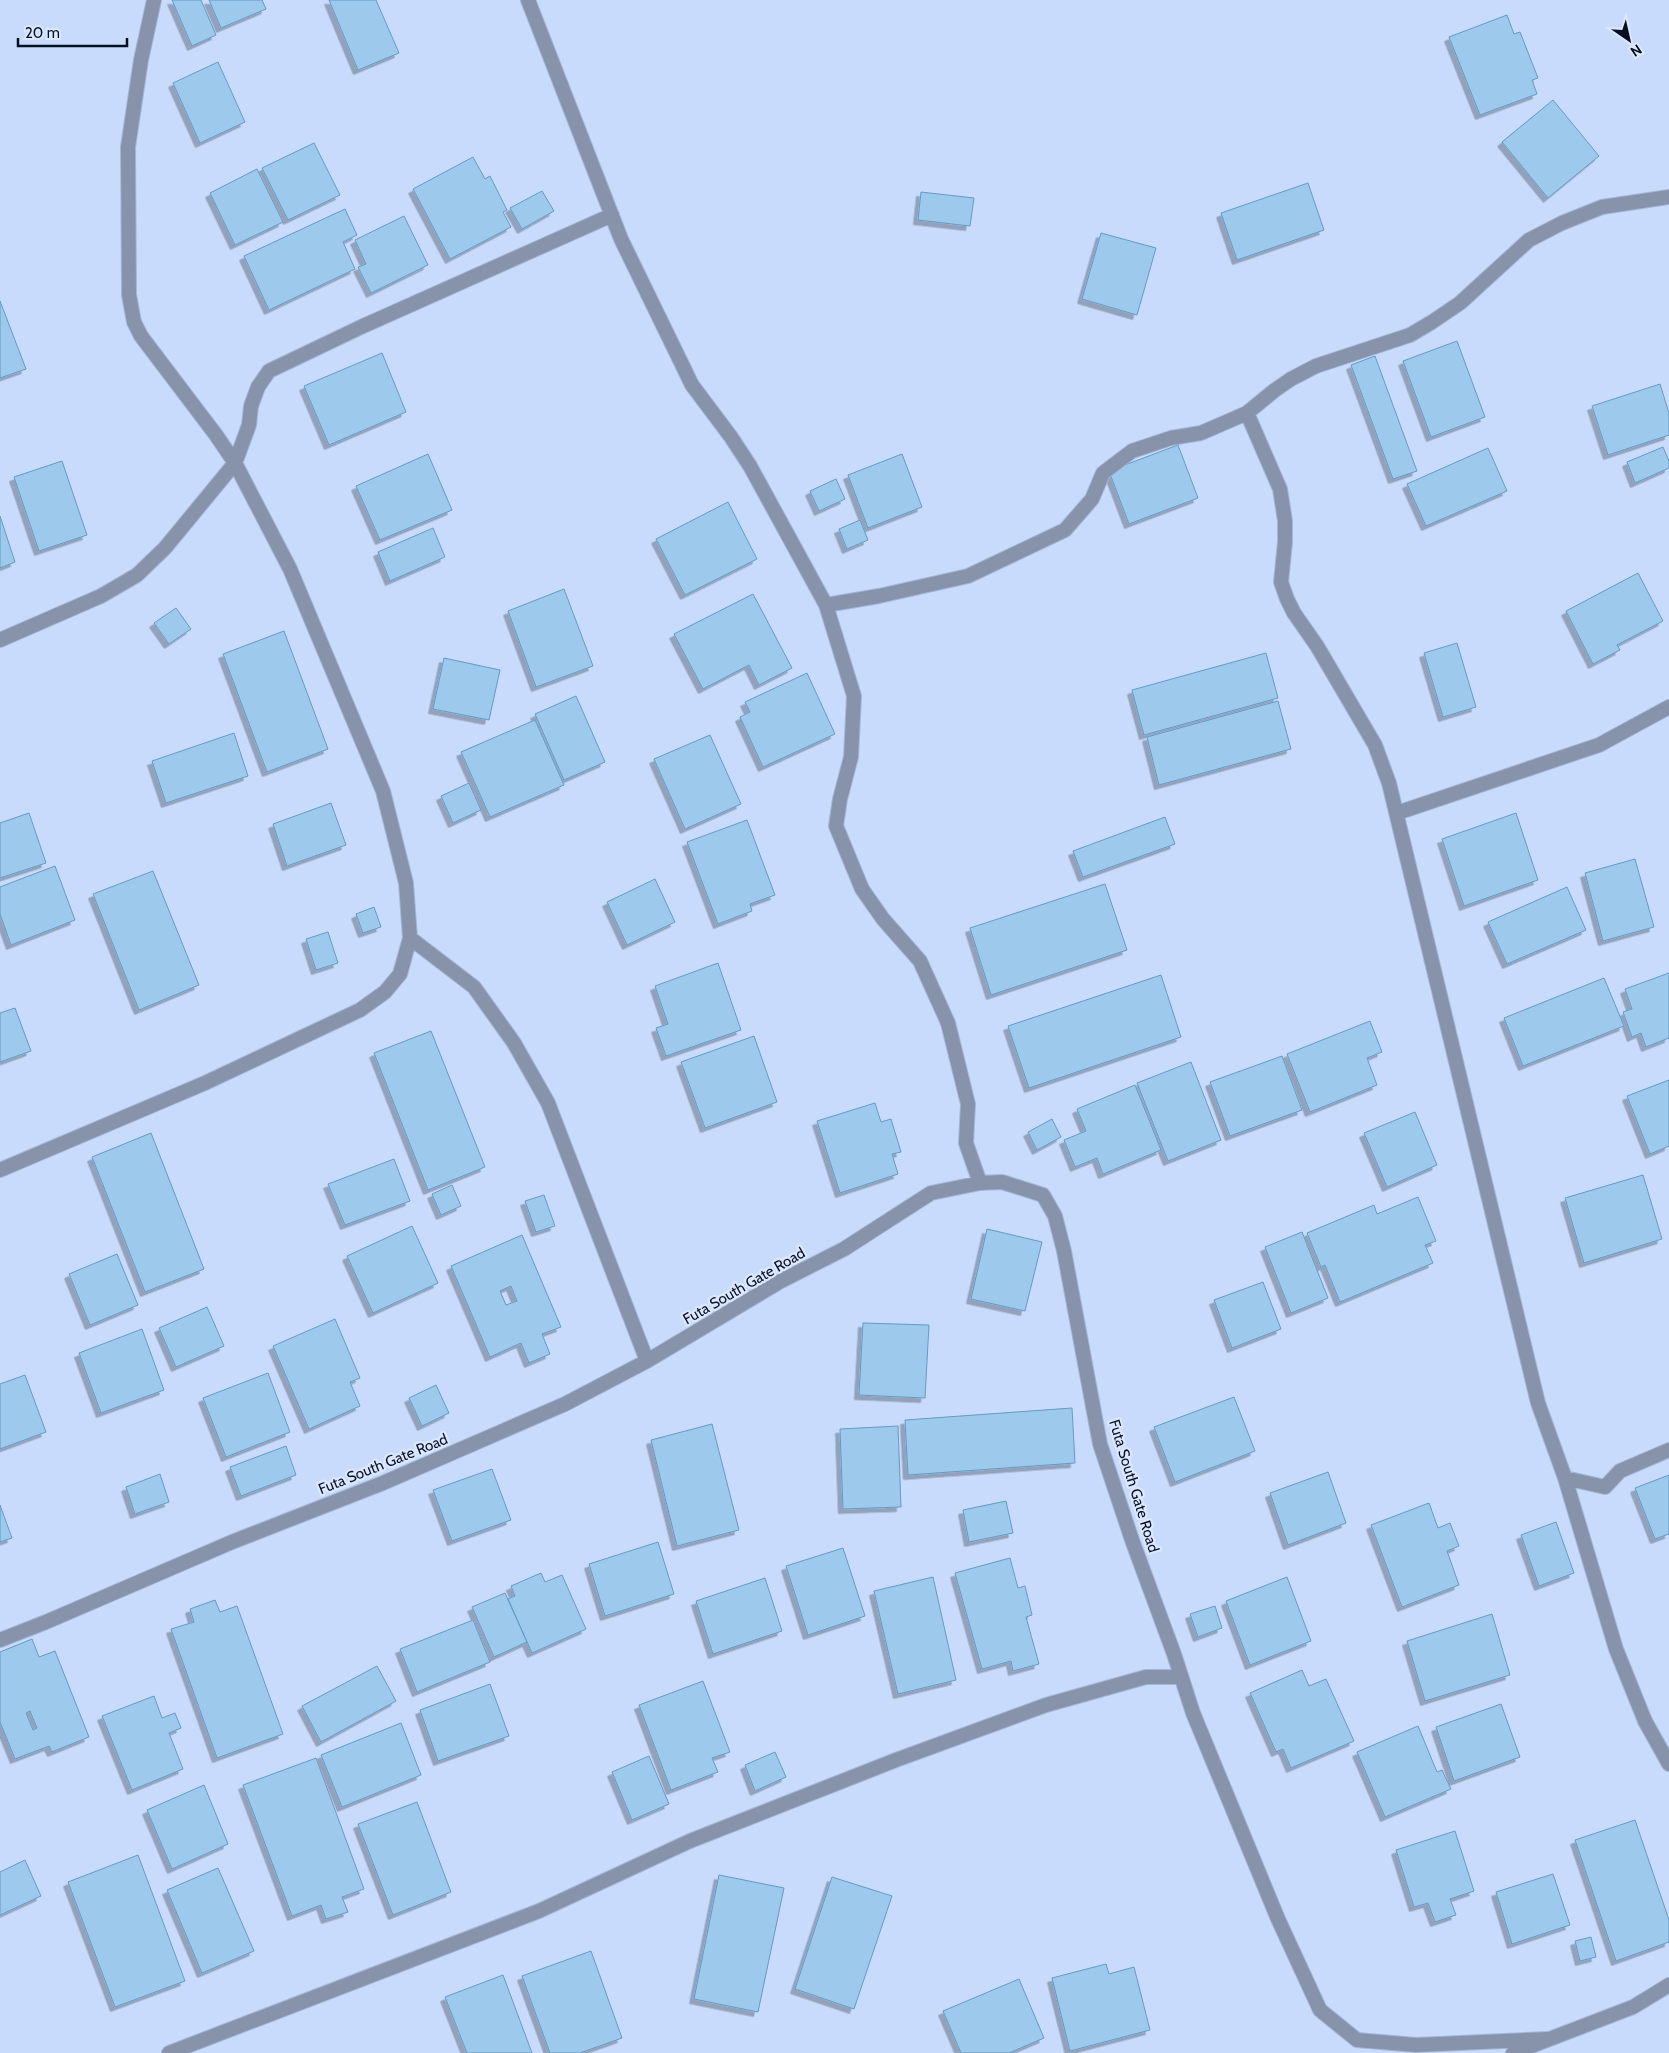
<svg xmlns="http://www.w3.org/2000/svg" width="1669" height="2053" font-family="Cabin,sans-serif">
	<style>
		.building { fill: #9dc9ec; stroke: #639ac4; fill-rule: evenodd; filter: url(#shadow) }
		.lines { fill: none; stroke-linecap: round; stroke-linejoin: round }
		.minor-casing { stroke: #a5b6d6; stroke-width: 16 }
		.minor { stroke: #8693ab; stroke-width: 14 }
		.labels { text-anchor: middle; dominant-baseline: central; stroke-width: 4.5; stroke-linejoin: round; paint-order: stroke }
		.street-label { font-size: 15px; fill: #071023; stroke: #dbe8ff }
	</style>
	<defs>
		<filter id="shadow"><feDropShadow dx="-4.5" dy="4.5" stdDeviation="0" flood-color="#0004"/></filter>
	</defs>
	<rect width="100%" height="100%" fill="#c8dbfd"/>
	<path class="building" d="M 172,0 L 201,0 L 216,35 L 192,46 Z
		M 209,0 L 262,0 L 266,9 L 221,28 Z
		M 329,0 L 376,0 L 399,53 L 358,70 Z
		M 1507,15 L 1514,34 L 1520,32 L 1538,78 L 1532,80 L 1537,94 L 1480,115 L 1449,37 Z
		M 218,62 L 245,122 L 200,143 L 173,83 Z
		M 1553,100 L 1599,156 L 1548,198 L 1502,142 Z
		M 314,143 L 340,195 L 288,220 L 262,168 Z
		M 473,157 L 485,179 L 490,176 L 507,210 L 503,212 L 511,227 L 450,259 L 413,189 Z
		M 257,169 L 283,222 L 235,245 L 210,193 Z
		M 1308,183 L 1324,230 L 1237,260 L 1221,213 Z
		M 542,191 L 554,211 L 522,229 L 510,208 Z
		M 921,192 L 974,198 L 970,226 L 918,220 Z
		M 345,209 L 357,235 L 343,242 L 355,269 L 269,310 L 244,256 Z
		M 404,216 L 428,265 L 371,293 L 358,267 L 366,264 L 355,240 Z
		M 1101,233 L 1156,248 L 1137,315 L 1082,299 Z
		M 0,301 L 26,369 L 0,378 Z
		M 1457,341 L 1485,417 L 1431,437 L 1403,361 Z
		M 382,353 L 406,412 L 329,445 L 304,386 Z
		M 1375,356 L 1417,471 L 1393,479 L 1351,365 Z
		M 1660,384 L 1669,413 L 1669,435 L 1608,455 L 1592,406 Z
		M 1178,445 L 1198,498 L 1129,524 L 1109,471 Z
		M 1663,447 L 1669,461 L 1669,468 L 1635,483 L 1627,462 Z
		M 1488,448 L 1507,491 L 1426,526 L 1407,484 Z
		M 428,454 L 452,510 L 380,540 L 356,486 Z
		M 902,454 L 922,507 L 868,528 L 848,475 Z
		M 62,461 L 87,535 L 39,551 L 14,477 Z
		M 836,479 L 845,499 L 819,511 L 810,491 Z
		M 728,502 L 757,559 L 685,595 L 656,539 Z
		M 0,516 L 15,562 L 0,568 Z
		M 860,520 L 868,540 L 847,549 L 839,529 Z
		M 433,528 L 445,557 L 390,581 L 378,552 Z
		M 1638,573 L 1663,621 L 1617,645 L 1620,650 L 1593,664 L 1566,611 Z
		M 564,589 L 593,666 L 536,687 L 508,611 Z
		M 753,594 L 792,668 L 759,685 L 749,665 L 703,689 L 674,634 Z
		M 176,608 L 191,629 L 169,644 L 154,623 Z
		M 284,631 L 328,749 L 267,772 L 223,654 Z
		M 1457,643 L 1476,707 L 1443,717 L 1424,653 Z
		M 1266,653 L 1278,698 L 1144,735 L 1132,690 Z
		M 444,658 L 500,670 L 489,720 L 433,709 Z
		M 807,673 L 835,734 L 763,767 L 740,717 L 750,712 L 745,702 Z
		M 576,696 L 605,762 L 564,780 L 535,714 Z
		M 1278,701 L 1291,749 L 1159,785 L 1147,737 Z
		M 535,720 L 564,785 L 490,817 L 461,752 Z
		M 234,733 L 248,776 L 166,803 L 152,761 Z
		M 710,735 L 741,804 L 685,829 L 654,759 Z
		M 469,783 L 481,810 L 453,823 L 441,796 Z
		M 331,803 L 346,845 L 287,866 L 273,824 Z
		M 29,813 L 46,863 L 0,878 L 0,823 Z
		M 1516,813 L 1538,880 L 1464,906 L 1442,839 Z
		M 1165,817 L 1175,844 L 1083,877 L 1073,851 Z
		M 747,820 L 775,895 L 750,904 L 752,911 L 718,924 L 687,842 Z
		M 1635,859 L 1654,927 L 1603,941 L 1585,873 Z
		M 55,866 L 75,920 L 11,945 L 0,914 L 0,887 Z
		M 153,871 L 199,985 L 139,1010 L 93,894 Z
		M 655,879 L 675,922 L 627,945 L 607,902 Z
		M 1105,884 L 1127,950 L 991,995 L 970,928 Z
		M 1567,887 L 1586,930 L 1507,964 L 1488,922 Z
		M 374,907 L 381,927 L 363,933 L 356,914 Z
		M 328,932 L 338,963 L 316,970 L 306,939 Z
		M 718,963 L 741,1030 L 666,1056 L 656,1028 L 668,1024 L 655,986 Z
		M 1669,973 L 1669,1038 L 1646,1047 L 1641,1033 L 1632,1037 L 1623,1012 L 1632,1009 L 1625,989 Z
		M 1161,975 L 1181,1037 L 1029,1088 L 1008,1026 Z
		M 1604,978 L 1624,1026 L 1523,1066 L 1504,1018 Z
		M 15,1008 L 31,1051 L 0,1062 L 0,1013 Z
		M 1370,1021 L 1382,1052 L 1367,1058 L 1377,1085 L 1310,1112 L 1287,1054 Z
		M 431,1031 L 485,1167 L 428,1190 L 374,1053 Z
		M 754,1036 L 777,1102 L 705,1128 L 681,1062 Z
		M 1282,1056 L 1302,1110 L 1230,1136 L 1210,1082 Z
		M 1191,1062 L 1221,1140 L 1168,1161 L 1137,1083 Z
		M 1669,1080 L 1669,1146 L 1650,1154 L 1627,1096 Z
		M 1135,1085 L 1161,1150 L 1103,1174 L 1097,1158 L 1075,1167 L 1064,1140 L 1086,1131 L 1077,1109 Z
		M 875,1103 L 881,1122 L 891,1119 L 901,1152 L 892,1154 L 898,1174 L 840,1193 L 817,1121 Z
		M 1415,1112 L 1437,1165 L 1387,1187 L 1364,1133 Z
		M 1052,1119 L 1061,1137 L 1037,1150 L 1028,1132 Z
		M 151,1133 L 204,1269 L 145,1292 L 92,1157 Z
		M 394,1159 L 410,1201 L 345,1225 L 328,1184 Z
		M 1643,1175 L 1662,1239 L 1584,1263 L 1565,1198 Z
		M 452,1185 L 461,1206 L 441,1215 L 432,1194 Z
		M 544,1195 L 555,1226 L 536,1232 L 525,1201 Z
		M 1418,1197 L 1436,1241 L 1425,1245 L 1433,1263 L 1340,1302 L 1325,1265 L 1321,1267 L 1307,1233 L 1374,1205 L 1377,1214 Z
		M 412,1226 L 438,1283 L 373,1313 L 347,1256 Z
		M 987,1229 L 1042,1242 L 1025,1311 L 971,1299 Z
		M 1302,1232 L 1328,1298 L 1291,1313 L 1265,1247 Z
		M 522,1235 L 561,1327 L 542,1334 L 550,1354 L 529,1363 L 521,1343 L 490,1357 L 451,1266 ZM 511,1286 L 517,1301 L 506,1305 L 500,1291 Z
		M 117,1254 L 138,1305 L 90,1325 L 69,1274 Z
		M 1263,1282 L 1281,1329 L 1232,1348 L 1214,1300 Z
		M 207,1307 L 224,1346 L 176,1367 L 159,1328 Z
		M 335,1319 L 360,1378 L 350,1382 L 360,1406 L 309,1429 L 273,1346 Z
		M 863,1323 L 929,1325 L 925,1398 L 859,1395 Z
		M 142,1329 L 164,1390 L 101,1413 L 79,1353 Z
		M 268,1373 L 290,1432 L 226,1457 L 203,1398 Z
		M 25,1375 L 46,1432 L 0,1449 L 0,1384 Z
		M 436,1385 L 449,1413 L 422,1426 L 409,1398 Z
		M 1234,1397 L 1255,1451 L 1175,1482 L 1154,1427 Z
		M 1072,1408 L 1075,1463 L 908,1475 L 905,1420 Z
		M 712,1424 L 739,1530 L 677,1546 L 651,1440 Z
		M 898,1426 L 901,1507 L 843,1509 L 840,1429 Z
		M 286,1446 L 296,1475 L 241,1496 L 230,1467 Z
		M 492,1469 L 511,1520 L 452,1541 L 433,1490 Z
		M 1328,1472 L 1346,1523 L 1288,1545 L 1270,1493 Z
		M 160,1474 L 169,1502 L 135,1514 L 126,1487 Z
		M 1669,1475 L 1669,1534 L 1655,1539 L 1635,1488 Z
		M 1006,1501 L 1013,1533 L 969,1542 L 963,1510 Z
		M 1429,1503 L 1438,1528 L 1450,1523 L 1459,1546 L 1447,1551 L 1459,1585 L 1402,1607 L 1371,1525 Z
		M 0,1505 L 12,1538 L 0,1542 Z
		M 1556,1522 L 1574,1573 L 1539,1586 L 1521,1535 Z
		M 658,1542 L 674,1594 L 605,1616 L 589,1564 Z
		M 843,1548 L 865,1616 L 808,1635 L 786,1566 Z
		M 1010,1558 L 1018,1588 L 1025,1586 L 1032,1615 L 1026,1617 L 1039,1664 L 1013,1671 L 1011,1661 L 982,1669 L 955,1573 Z
		M 541,1573 L 545,1582 L 562,1575 L 586,1629 L 532,1653 L 508,1599 L 515,1596 L 511,1586 Z
		M 933,1577 L 956,1680 L 898,1694 L 874,1591 Z
		M 1287,1577 L 1311,1641 L 1250,1665 L 1226,1601 Z
		M 765,1578 L 782,1631 L 713,1654 L 696,1601 Z
		M 505,1593 L 527,1642 L 494,1657 L 472,1607 Z
		M 215,1600 L 220,1612 L 237,1606 L 283,1734 L 217,1758 L 171,1629 L 194,1622 L 190,1609 Z
		M 1215,1606 L 1222,1628 L 1198,1637 L 1190,1614 Z
		M 1492,1614 L 1510,1675 L 1425,1701 L 1407,1641 Z
		M 473,1620 L 490,1662 L 417,1692 L 400,1649 Z
		M 32,1639 L 39,1657 L 55,1651 L 89,1737 L 52,1752 L 49,1746 L 15,1759 L 0,1722 L 0,1652 ZM 30,1711 L 37,1728 L 33,1730 L 26,1713 Z
		M 377,1666 L 396,1701 L 321,1742 L 302,1706 Z
		M 1302,1670 L 1309,1686 L 1326,1679 L 1354,1741 L 1291,1768 L 1283,1749 L 1276,1752 L 1250,1693 Z
		M 703,1681 L 730,1752 L 712,1758 L 718,1772 L 671,1790 L 639,1705 Z
		M 490,1684 L 509,1736 L 438,1761 L 420,1710 Z
		M 154,1696 L 162,1718 L 175,1713 L 181,1728 L 169,1733 L 183,1769 L 132,1790 L 102,1716 Z
		M 1501,1704 L 1520,1757 L 1454,1781 L 1436,1727 Z
		M 401,1723 L 421,1775 L 342,1807 L 321,1755 Z
		M 1418,1726 L 1437,1772 L 1442,1770 L 1451,1789 L 1385,1817 L 1357,1752 Z
		M 775,1752 L 786,1777 L 755,1791 L 745,1765 Z
		M 649,1756 L 669,1804 L 632,1820 L 612,1772 Z
		M 316,1758 L 364,1889 L 342,1897 L 348,1912 L 326,1919 L 321,1905 L 292,1916 L 243,1785 Z
		M 204,1785 L 228,1844 L 172,1869 L 147,1810 Z
		M 417,1802 L 451,1892 L 393,1915 L 358,1824 Z
		M 1635,1820 L 1669,1920 L 1669,1942 L 1616,1961 L 1575,1840 Z
		M 1455,1831 L 1474,1891 L 1450,1899 L 1456,1915 L 1435,1922 L 1428,1903 L 1414,1907 L 1396,1850 Z
		M 138,1855 L 185,1981 L 115,2007 L 68,1882 Z
		M 25,1860 L 41,1896 L 0,1915 L 0,1872 Z
		M 218,1868 L 254,1951 L 202,1973 L 167,1890 Z
		M 1553,1874 L 1570,1925 L 1512,1944 L 1496,1892 Z
		M 719,1875 L 784,1888 L 758,2012 L 694,1999 Z
		M 832,1877 L 892,1896 L 854,2009 L 795,1989 Z
		M 1591,1937 L 1596,1957 L 1580,1961 L 1575,1941 Z
		M 591,1951 L 622,2038 L 580,2053 L 550,2053 L 522,1976 Z
		M 1106,1964 L 1109,1974 L 1134,1967 L 1150,2030 L 1070,2051 L 1052,1978 Z
		M 503,1975 L 532,2053 L 467,2053 L 445,1997 Z
		M 1019,1979 L 1044,2038 L 1009,2053 L 961,2053 L 943,2011 Z"/>
	<g class="lines">
		<defs>
			<path id="minor" d="M 528,0 L 621,239 L 692,385 L 731,437 L 750,466 L 826,605 L 854,696 L 851,757 L 840,799 L 836,826 L 862,889 L 883,919 L 920,961 L 948,1023 L 968,1104 L 966,1143 L 980,1183
				M 1669,197 L 1602,207 L 1562,223 L 1529,240 L 1460,303 L 1432,322 L 1410,335 L 1316,366 L 1291,379 L 1275,390 L 1247,413 L 1280,489 L 1285,521 L 1285,542 L 1281,582 L 1287,599 L 1294,613 L 1317,646 L 1375,745 L 1389,783 L 1538,1403 L 1565,1478 L 1616,1649 L 1645,1721 L 1669,1764
				M 826,605 L 879,596 L 968,576 L 1065,530 L 1092,499 L 1103,473 L 1132,451 L 1171,438 L 1201,433 L 1247,413
				M 0,640 L 101,596 L 137,575 L 165,548 L 235,463 L 249,425 L 251,406 L 258,387 L 269,371 L 361,327 L 612,215
				M 1397,813 L 1599,745 L 1669,707
				M 410,938 L 474,987 L 514,1043 L 548,1103 L 647,1361
				M 0,1170 L 205,1083 L 360,1010 L 385,992 L 400,974 L 410,938 L 406,883 L 383,791 L 290,569 L 235,463 L 216,435 L 141,336 L 134,322 L 129,295 L 128,147 L 141,60 L 154,0
				M 1565,1478 L 1605,1487 L 1620,1471 L 1669,1450
				M 0,1640 L 46,1622 L 232,1542 L 383,1483 L 565,1404 L 647,1361 L 781,1281 L 844,1249 L 931,1193 L 980,1183 L 1002,1182 L 1043,1195 L 1055,1216 L 1064,1251 L 1100,1444 L 1132,1540 L 1174,1654 L 1193,1713 L 1278,1919 L 1320,2010 L 1357,2040 L 1416,2045 L 1548,2039
				M 169,2053 L 539,1911 L 690,1841 L 896,1760 L 1046,1705 L 1146,1677 L 1181,1677
				M 1513,2053 L 1633,2007 L 1669,1985"/>
		</defs>
		<use href="#minor" class="minor-casing"/>
		<use href="#minor" class="minor"/>
	</g>
	<g class="labels">
		<g class="street-label">
			<text transform="translate(744 1286) rotate(-30)">Futa South Gate Road</text>
			<text transform="translate(383 1464) rotate(-22)">Futa South Gate Road</text>
			<text transform="translate(1134 1486) rotate(73)">Futa South Gate Road</text>
		</g>
	</g>
	<g transform="translate(1629 40) rotate(146)" stroke="#dbe8ff" stroke-width="4" paint-order="stroke">
	<path d="M0-4L9 19L0 12L-9 19Z" fill="#071023"/>
	<text y="-8" font-size="14" font-weight="bold" text-anchor="middle" fill="#071023">N</text>
	</g>
	<path d="M18 38v8h109v-8" fill="none" stroke="#071023" stroke-width="2.5"/>
	<text x="25" y="38" font-size="15" fill="#071023" stroke="#dbe8ff" stroke-width="4" paint-order="stroke">20 m</text>
</svg>
